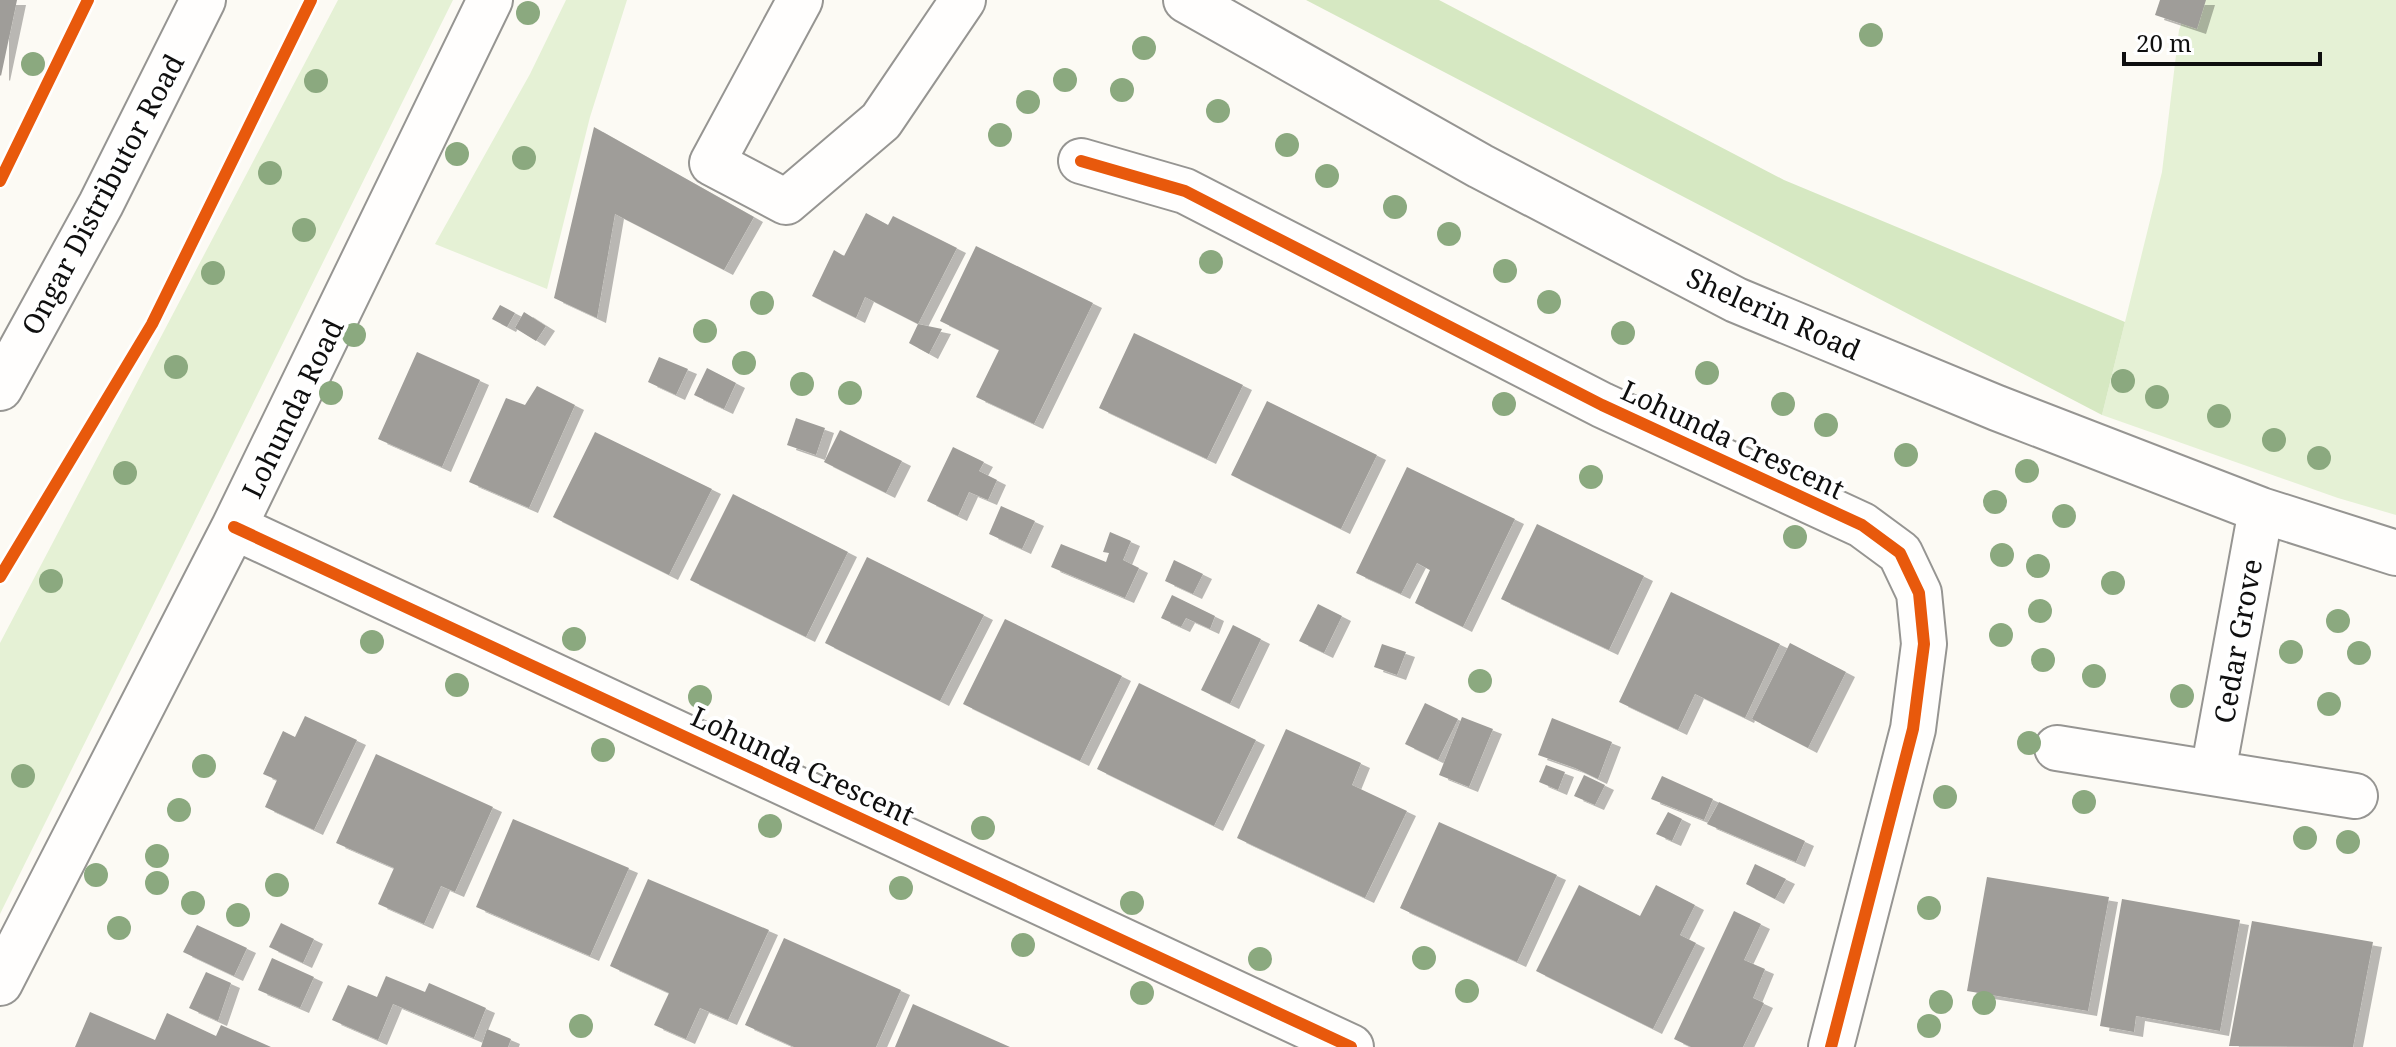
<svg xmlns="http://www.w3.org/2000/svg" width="2396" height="1047" font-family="'Noto Serif',serif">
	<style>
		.green { fill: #e5f1d5 }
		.forest { fill: #d6e8c2 }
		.building { fill: #9f9d99; filter: url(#shadow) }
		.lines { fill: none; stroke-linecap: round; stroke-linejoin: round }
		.minor-casing { stroke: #969592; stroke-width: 48 }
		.minor { stroke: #fffefd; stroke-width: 44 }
		.cycleway-casing { stroke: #fff; stroke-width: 17 }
		.cycleway { stroke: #e8590c; stroke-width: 12 }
		.tree { fill: #8ba97f }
		.labels { text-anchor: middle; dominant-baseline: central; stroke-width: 8; stroke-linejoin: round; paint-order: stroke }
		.street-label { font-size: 28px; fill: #0f0f0f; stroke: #fff }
	</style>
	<defs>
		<filter id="shadow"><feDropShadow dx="9" dy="5" stdDeviation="0" flood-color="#0004"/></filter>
	</defs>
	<rect width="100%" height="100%" fill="#fcfaf4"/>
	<path class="green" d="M 338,0 L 453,0 L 0,914 L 0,643 Z
		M 566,0 L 627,0 L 590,117 L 547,289 L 435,244 L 530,74 Z
		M 2191,0 L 2396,0 L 2396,515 L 2338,498 L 2102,415 L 2162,172 L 2179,30 Z"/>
	<path class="forest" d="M 1306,0 L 1439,0 L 1784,180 L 2125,322 L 2102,415 Z"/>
	<path class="building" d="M 0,0 L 17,0 L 1,76 L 0,75 Z
		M 2160,0 L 2206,0 L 2197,29 L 2155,15 Z
		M 594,127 L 754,217 L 724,270 L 615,214 L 597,318 L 554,298 Z
		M 866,213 L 888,225 L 893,216 L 957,248 L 918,324 L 942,329 L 929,354 L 909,343 L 918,324 L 865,297 L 856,318 L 812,296 L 834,250 L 844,256 Z
		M 976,246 L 1093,303 L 1034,424 L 976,397 L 999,350 L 940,321 Z
		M 500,305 L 515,313 L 507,327 L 492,319 Z
		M 524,312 L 546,326 L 536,341 L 515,328 Z
		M 1134,333 L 1243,385 L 1207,459 L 1099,408 Z
		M 417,352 L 480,380 L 442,467 L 378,439 Z
		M 659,357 L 688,369 L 676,395 L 648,382 Z
		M 707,368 L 736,383 L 724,409 L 694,395 Z
		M 537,386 L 575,405 L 529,508 L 469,482 L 506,398 L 525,405 Z
		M 1267,401 L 1377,455 L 1341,529 L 1231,475 Z
		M 796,418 L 825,428 L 816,455 L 787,445 Z
		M 840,430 L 902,461 L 886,493 L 824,462 Z
		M 595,432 L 712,489 L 669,575 L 553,517 Z
		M 953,447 L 984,462 L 979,471 L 997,480 L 988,500 L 969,492 L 958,516 L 927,501 Z
		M 1407,467 L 1515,519 L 1463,627 L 1415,603 L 1430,570 L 1417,563 L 1401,594 L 1356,573 Z
		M 733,494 L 848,552 L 806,637 L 690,580 Z
		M 1001,506 L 1035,521 L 1022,549 L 989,534 Z
		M 1537,524 L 1644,576 L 1609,650 L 1501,599 Z
		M 1110,532 L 1131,541 L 1123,560 L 1139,568 L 1125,598 L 1051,567 L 1061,544 L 1106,562 L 1109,553 L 1103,552 Z
		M 867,557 L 984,615 L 940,701 L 825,643 Z
		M 1174,560 L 1203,574 L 1193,594 L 1165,581 Z
		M 1671,592 L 1780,644 L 1745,718 L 1695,694 L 1678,730 L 1619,702 Z
		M 1172,595 L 1215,616 L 1210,629 L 1186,618 L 1181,627 L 1161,618 Z
		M 1318,604 L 1342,616 L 1324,653 L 1299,641 Z
		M 1005,619 L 1122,676 L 1080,761 L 963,704 Z
		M 1233,625 L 1261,639 L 1230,704 L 1201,690 Z
		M 1790,643 L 1846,672 L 1808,748 L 1752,719 Z
		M 1382,644 L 1406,652 L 1397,675 L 1374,667 Z
		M 1139,683 L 1256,740 L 1214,826 L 1097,769 Z
		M 1425,703 L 1458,719 L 1438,760 L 1405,744 Z
		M 305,716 L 357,740 L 314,830 L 265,807 L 277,780 L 263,774 L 283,731 L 295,737 Z
		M 1462,717 L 1493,729 L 1469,787 L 1439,775 Z
		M 1552,718 L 1612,742 L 1598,779 L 1575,768 L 1538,755 Z
		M 1286,729 L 1361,763 L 1352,785 L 1407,811 L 1365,898 L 1237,838 Z
		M 376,754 L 493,807 L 455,892 L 441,886 L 424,924 L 378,904 L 394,868 L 336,843 Z
		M 1546,765 L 1565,772 L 1558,790 L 1539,782 Z
		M 1584,775 L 1605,785 L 1595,805 L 1574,796 Z
		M 1662,776 L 1713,799 L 1704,820 L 1651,799 Z
		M 1719,802 L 1805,841 L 1796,862 L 1707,824 Z
		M 1668,812 L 1682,819 L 1672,841 L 1656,834 Z
		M 513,819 L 629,868 L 590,956 L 476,907 Z
		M 1439,822 L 1557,875 L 1517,962 L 1400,908 Z
		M 1755,864 L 1786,879 L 1775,899 L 1746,884 Z
		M 1987,877 L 2109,897 L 2088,1011 L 1967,991 Z
		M 648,879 L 769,930 L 728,1020 L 700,1008 L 686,1039 L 654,1025 L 669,993 L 610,966 Z
		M 1579,885 L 1640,916 L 1656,885 L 1695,905 L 1680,935 L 1696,943 L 1653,1029 L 1536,971 Z
		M 2122,899 L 2240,920 L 2220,1031 L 2136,1016 L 2134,1032 L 2100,1026 Z
		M 1734,911 L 1761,924 L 1744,960 L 1765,969 L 1753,998 L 1764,1003 L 1743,1047 L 1691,1047 L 1674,1039 Z
		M 2252,921 L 2373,942 L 2353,1047 L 2229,1046 Z
		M 281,923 L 314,939 L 303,963 L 269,947 Z
		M 197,925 L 247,948 L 234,976 L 183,952 Z
		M 784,938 L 901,990 L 876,1047 L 794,1047 L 745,1025 Z
		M 272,958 L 314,977 L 300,1008 L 258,990 Z
		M 206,972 L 231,983 L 218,1021 L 189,1008 Z
		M 386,976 L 425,992 L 429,983 L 486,1008 L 474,1038 L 393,1004 L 378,1040 L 332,1020 L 348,985 L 377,997 Z
		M 913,1004 L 976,1032 L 1010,1047 L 895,1047 Z
		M 90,1012 L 155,1040 L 167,1013 L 216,1036 L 221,1025 L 271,1047 L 75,1047 Z
		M 487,1029 L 511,1039 L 508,1047 L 481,1047 Z"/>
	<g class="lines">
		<defs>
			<path id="minor" d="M 800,0 L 712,163 L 786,202 L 881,121 L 963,0
				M 1186,0 L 1480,166 L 1736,300 L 1997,408 L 2261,510 L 2396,553
				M 1081,161 L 1185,191 L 1602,405 L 1862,525 L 1900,553 L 1919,593 L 1924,644 L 1913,729 L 1831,1047
				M 0,388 L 101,204 L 203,0
				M 234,527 L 1351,1047
				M 2057,748 L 2355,796
				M 2213,772 L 2261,510
				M 0,983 L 234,527 L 490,0"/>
		</defs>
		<use href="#minor" class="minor-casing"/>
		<use href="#minor" class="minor"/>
		<defs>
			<path id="cycleway" d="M 1081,161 L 1185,191 L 1602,405 L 1862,525 L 1900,553 L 1919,593 L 1924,644 L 1913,729 L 1831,1047
				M 0,181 L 88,0
				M 234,527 L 1351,1047
				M 0,577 L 152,324 L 311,0"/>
		</defs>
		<use href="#cycleway" class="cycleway-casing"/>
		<use href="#cycleway" class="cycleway"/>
	</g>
	<g class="tree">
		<circle cx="528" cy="13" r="12"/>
		<circle cx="1871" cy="35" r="12"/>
		<circle cx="1144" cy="48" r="12"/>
		<circle cx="33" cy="64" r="12"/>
		<circle cx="1065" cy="80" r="12"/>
		<circle cx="316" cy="81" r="12"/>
		<circle cx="1122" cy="90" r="12"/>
		<circle cx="1028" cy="102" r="12"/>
		<circle cx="1218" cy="111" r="12"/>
		<circle cx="1000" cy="135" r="12"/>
		<circle cx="1287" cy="145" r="12"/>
		<circle cx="457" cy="154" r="12"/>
		<circle cx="524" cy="158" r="12"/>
		<circle cx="270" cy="173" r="12"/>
		<circle cx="1327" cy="176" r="12"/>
		<circle cx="1395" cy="207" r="12"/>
		<circle cx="304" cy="230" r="12"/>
		<circle cx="1449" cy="234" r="12"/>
		<circle cx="1211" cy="262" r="12"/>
		<circle cx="1505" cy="271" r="12"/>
		<circle cx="213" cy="273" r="12"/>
		<circle cx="1549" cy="302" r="12"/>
		<circle cx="762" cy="303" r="12"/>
		<circle cx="705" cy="331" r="12"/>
		<circle cx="1623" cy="333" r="12"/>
		<circle cx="354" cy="335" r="12"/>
		<circle cx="744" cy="363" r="12"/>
		<circle cx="176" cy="367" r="12"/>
		<circle cx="1707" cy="373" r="12"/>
		<circle cx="2123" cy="381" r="12"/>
		<circle cx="802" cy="384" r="12"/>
		<circle cx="331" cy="393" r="12"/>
		<circle cx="850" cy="393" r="12"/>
		<circle cx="2157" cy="397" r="12"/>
		<circle cx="1504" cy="404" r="12"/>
		<circle cx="1783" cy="404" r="12"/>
		<circle cx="2219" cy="416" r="12"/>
		<circle cx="1826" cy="425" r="12"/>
		<circle cx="2274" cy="440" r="12"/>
		<circle cx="1906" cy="455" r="12"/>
		<circle cx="2319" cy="458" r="12"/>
		<circle cx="2027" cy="471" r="12"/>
		<circle cx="125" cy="473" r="12"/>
		<circle cx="1591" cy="477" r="12"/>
		<circle cx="1995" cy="502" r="12"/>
		<circle cx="2064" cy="516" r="12"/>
		<circle cx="1795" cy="537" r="12"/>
		<circle cx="2002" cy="555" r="12"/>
		<circle cx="2038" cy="566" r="12"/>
		<circle cx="51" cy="581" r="12"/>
		<circle cx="2113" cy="583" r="12"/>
		<circle cx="2040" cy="611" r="12"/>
		<circle cx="2338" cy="621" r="12"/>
		<circle cx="2001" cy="635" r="12"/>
		<circle cx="574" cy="639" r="12"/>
		<circle cx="372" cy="642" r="12"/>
		<circle cx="2291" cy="652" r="12"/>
		<circle cx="2359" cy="653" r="12"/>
		<circle cx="2043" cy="660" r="12"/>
		<circle cx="2094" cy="676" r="12"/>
		<circle cx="1480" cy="681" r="12"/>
		<circle cx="457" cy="685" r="12"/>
		<circle cx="2182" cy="696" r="12"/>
		<circle cx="700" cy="697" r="12"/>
		<circle cx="2329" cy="704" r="12"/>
		<circle cx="2029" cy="743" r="12"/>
		<circle cx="603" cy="750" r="12"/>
		<circle cx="204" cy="766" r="12"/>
		<circle cx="23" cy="776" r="12"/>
		<circle cx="1945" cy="797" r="12"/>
		<circle cx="2084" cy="802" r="12"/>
		<circle cx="179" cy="810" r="12"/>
		<circle cx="770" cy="826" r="12"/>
		<circle cx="983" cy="828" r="12"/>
		<circle cx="2305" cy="838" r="12"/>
		<circle cx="2348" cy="842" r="12"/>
		<circle cx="157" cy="856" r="12"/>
		<circle cx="96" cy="875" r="12"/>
		<circle cx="157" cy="883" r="12"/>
		<circle cx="277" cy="885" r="12"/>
		<circle cx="901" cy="888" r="12"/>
		<circle cx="193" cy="903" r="12"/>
		<circle cx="1132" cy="903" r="12"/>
		<circle cx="1929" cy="908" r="12"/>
		<circle cx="238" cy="915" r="12"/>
		<circle cx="119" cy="928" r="12"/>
		<circle cx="1023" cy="945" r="12"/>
		<circle cx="1424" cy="958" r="12"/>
		<circle cx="1260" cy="959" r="12"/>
		<circle cx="1467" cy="991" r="12"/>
		<circle cx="1142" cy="993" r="12"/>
		<circle cx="1941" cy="1002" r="12"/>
		<circle cx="1984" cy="1003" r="12"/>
		<circle cx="581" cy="1026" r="12"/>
		<circle cx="1929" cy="1026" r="12"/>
	</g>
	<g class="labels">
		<g class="street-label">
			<text transform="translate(102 194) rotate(-62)">Ongar Distributor Road</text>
			<text transform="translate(1774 313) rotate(24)">Shelerin Road</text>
			<text transform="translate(292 408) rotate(-64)">Lohunda Road</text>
			<text transform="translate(1733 439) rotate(25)">Lohunda Crescent</text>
			<text transform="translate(2237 641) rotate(-80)">Cedar Grove</text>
			<text transform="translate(803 765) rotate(25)">Lohunda Crescent</text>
		</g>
	</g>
	<path d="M2124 52v12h196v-12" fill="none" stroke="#0f0f0f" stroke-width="4"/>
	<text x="2136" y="52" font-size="24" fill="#0f0f0f" stroke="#ffffff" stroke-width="6" paint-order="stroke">20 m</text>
</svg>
